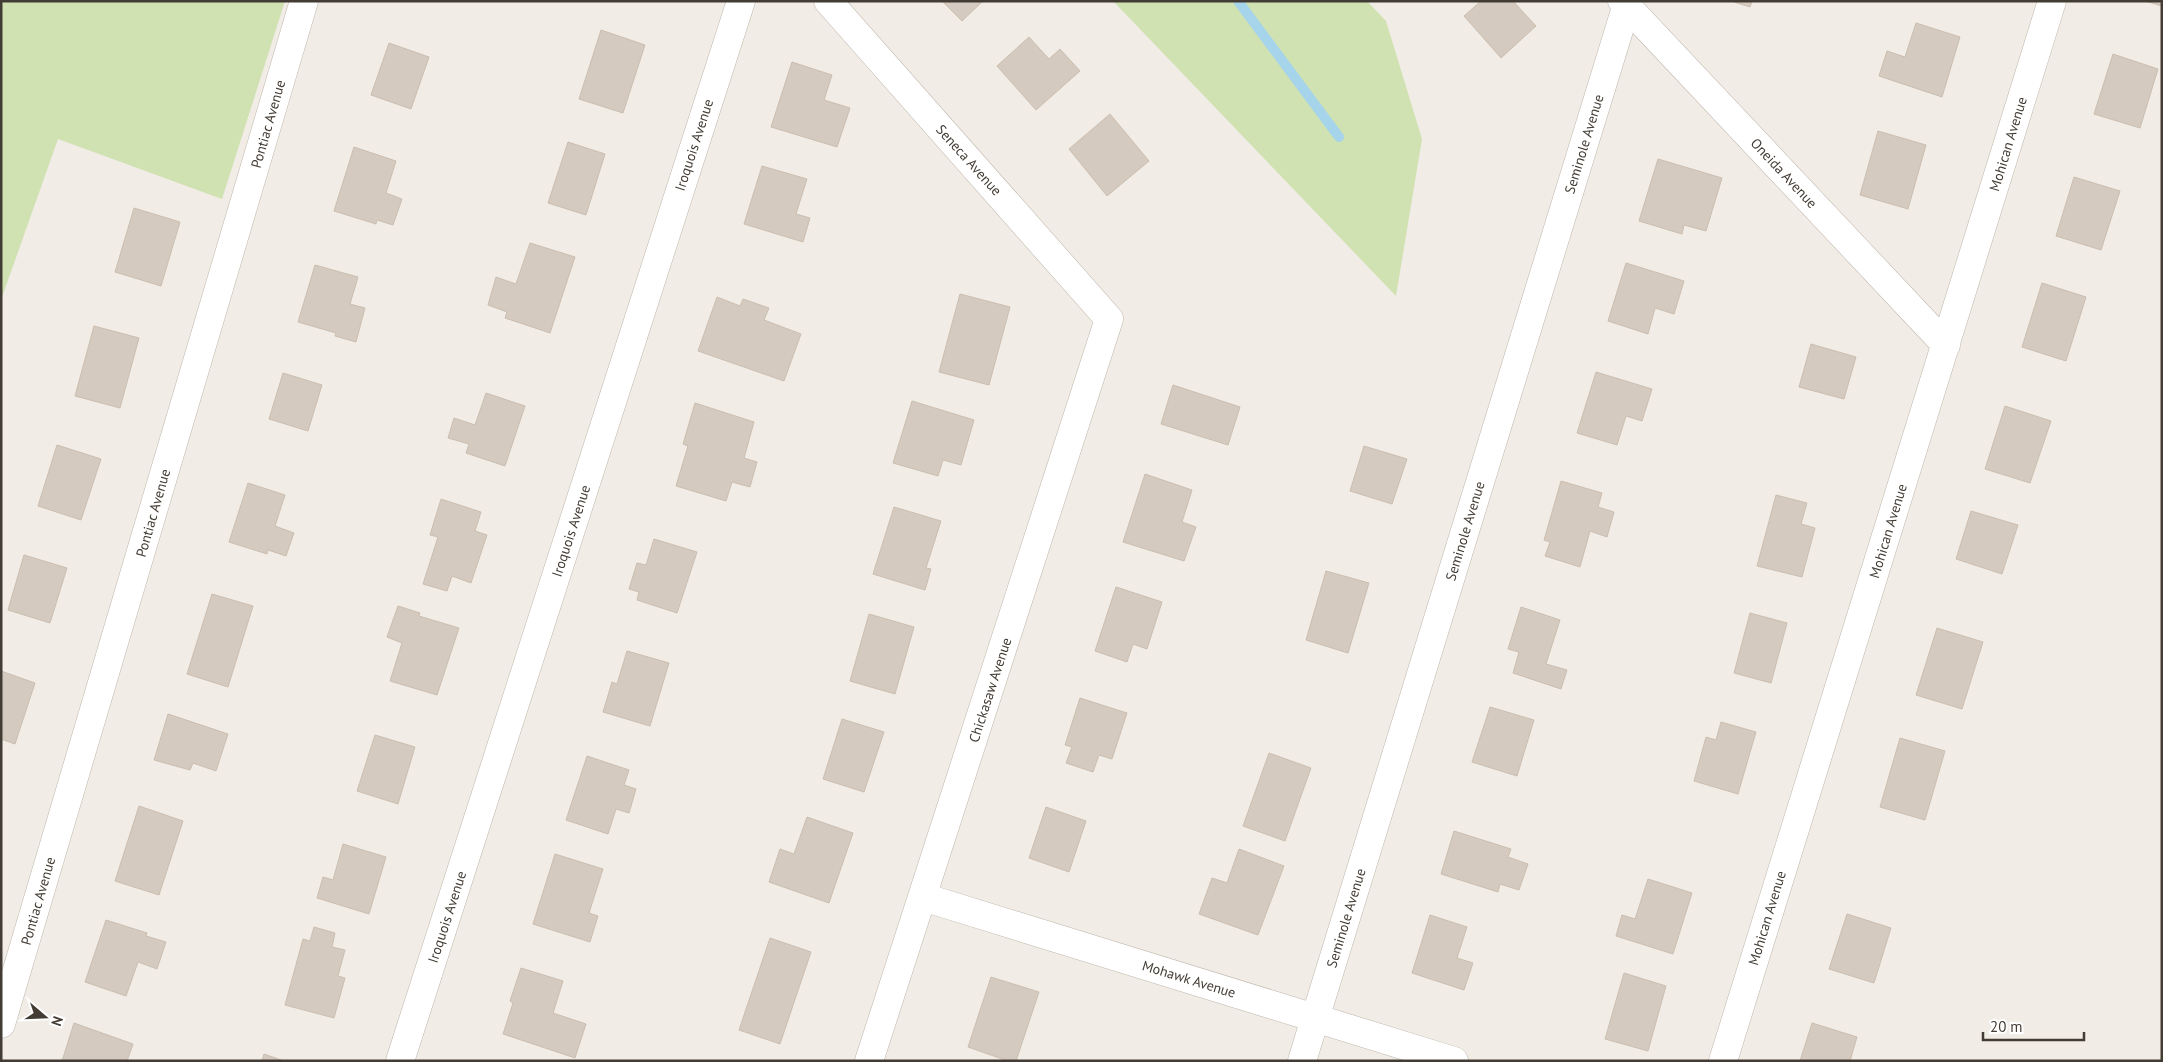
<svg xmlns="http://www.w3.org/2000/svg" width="2163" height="1062" font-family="'PT Sans',sans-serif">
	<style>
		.green { fill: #d0e2b1 }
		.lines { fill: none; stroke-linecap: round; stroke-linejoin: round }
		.stream { stroke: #a6d4ea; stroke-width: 10 }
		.building { fill: #d5cabf; stroke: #ccbeaf }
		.minor-casing { stroke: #bfb6ac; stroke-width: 29 }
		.minor { stroke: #fff; stroke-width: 28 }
		.labels { text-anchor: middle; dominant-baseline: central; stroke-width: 4; stroke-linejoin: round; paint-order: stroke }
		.street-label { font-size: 14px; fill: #433c35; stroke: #fff }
	</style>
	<rect width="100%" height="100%" fill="#f1ece5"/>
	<path class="green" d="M 1,1 L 285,1 L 222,199 L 58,139 L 1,300 Z
		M 1113,1 L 1367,1 L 1386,21 L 1422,139 L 1396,296 Z"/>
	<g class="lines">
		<path class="stream" d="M 1238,1 L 1339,137"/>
	</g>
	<path class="building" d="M 942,1 L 983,1 L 962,21 Z
		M 1481,1 L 1513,1 L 1536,26 L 1501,58 L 1464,16 Z
		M 1731,1 L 1752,1 L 1750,7 Z
		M 2145,1 L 2162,1 L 2162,6 Z
		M 1916,23 L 1960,37 L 1942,97 L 1879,76 L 1887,51 L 1905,57 Z
		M 601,30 L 645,45 L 623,113 L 579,99 Z
		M 1029,37 L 1049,59 L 1060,49 L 1080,71 L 1036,110 L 997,66 Z
		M 389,43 L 429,57 L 411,109 L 371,95 Z
		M 2113,54 L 2158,69 L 2140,128 L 2094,114 Z
		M 792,62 L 832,75 L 824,100 L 850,108 L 837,147 L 771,127 Z
		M 1110,114 L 1149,161 L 1107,196 L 1069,149 Z
		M 1878,131 L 1926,145 L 1908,209 L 1860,195 Z
		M 568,142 L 605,154 L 586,215 L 548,203 Z
		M 354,147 L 396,161 L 386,193 L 402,199 L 393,225 L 377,220 L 376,224 L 334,211 Z
		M 1658,159 L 1722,178 L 1706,231 L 1684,225 L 1682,234 L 1639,221 Z
		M 762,166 L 807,179 L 796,214 L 810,218 L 803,242 L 744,224 Z
		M 2074,177 L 2120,191 L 2101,250 L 2056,236 Z
		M 134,208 L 180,222 L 161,286 L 115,272 Z
		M 530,243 L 575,257 L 550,333 L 505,318 L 507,312 L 488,305 L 496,277 L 516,284 Z
		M 1626,263 L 1684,281 L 1674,314 L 1655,308 L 1648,334 L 1608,321 Z
		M 315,265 L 358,277 L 350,304 L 365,308 L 356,342 L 335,336 L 336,333 L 298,322 Z
		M 2042,283 L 2086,297 L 2066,361 L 2022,347 Z
		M 960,294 L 1010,307 L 989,385 L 939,372 Z
		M 717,297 L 740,306 L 743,299 L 769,308 L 764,320 L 801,334 L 784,381 L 698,351 Z
		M 94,326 L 139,338 L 120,408 L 75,396 Z
		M 1811,344 L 1856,357 L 1844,399 L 1799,387 Z
		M 1596,372 L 1652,389 L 1642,421 L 1626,416 L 1617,445 L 1577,433 Z
		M 283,373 L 322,385 L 308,431 L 269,419 Z
		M 1173,385 L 1240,407 L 1228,445 L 1161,424 Z
		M 486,393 L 525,406 L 505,466 L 466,453 L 469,444 L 448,438 L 454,418 L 475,425 Z
		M 912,401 L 974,420 L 961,465 L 943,460 L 938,476 L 893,463 Z
		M 695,403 L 754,422 L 744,458 L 757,462 L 750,487 L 732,482 L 726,501 L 676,486 L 688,446 L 683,444 Z
		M 2005,406 L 2051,421 L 2030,483 L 1985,469 Z
		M 57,445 L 101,459 L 81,520 L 38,506 Z
		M 1364,446 L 1407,459 L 1392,504 L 1350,491 Z
		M 1145,474 L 1192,490 L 1182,522 L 1196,527 L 1184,561 L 1123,542 Z
		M 1561,481 L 1602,493 L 1598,507 L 1614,512 L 1607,537 L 1590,531 L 1580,567 L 1545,556 L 1550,542 L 1544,540 Z
		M 248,483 L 285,495 L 275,526 L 294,533 L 286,556 L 268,550 L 267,554 L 229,542 Z
		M 1776,495 L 1807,503 L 1801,524 L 1815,528 L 1802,577 L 1757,566 Z
		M 441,499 L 481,512 L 475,531 L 487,535 L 471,583 L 452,576 L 447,591 L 423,584 L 438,537 L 430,535 Z
		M 894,507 L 941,521 L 926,568 L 931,569 L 925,590 L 873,574 Z
		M 1971,511 L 2018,525 L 2002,574 L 1956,559 Z
		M 654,539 L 697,552 L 677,613 L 637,600 L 639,592 L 629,589 L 637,563 L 646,565 Z
		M 24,555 L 67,568 L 50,623 L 8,610 Z
		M 1326,571 L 1369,583 L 1348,653 L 1306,640 Z
		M 1116,587 L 1162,602 L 1147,649 L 1133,644 L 1127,662 L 1095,651 Z
		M 212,594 L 253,606 L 228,687 L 187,674 Z
		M 398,606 L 420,613 L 419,616 L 459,628 L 437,695 L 390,681 L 402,643 L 387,637 Z
		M 1521,607 L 1560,620 L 1546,664 L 1567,670 L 1561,689 L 1513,673 L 1519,652 L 1508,649 Z
		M 1750,613 L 1787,623 L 1771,683 L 1734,673 Z
		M 869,614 L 914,627 L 895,694 L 850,681 Z
		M 1937,628 L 1983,642 L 1962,709 L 1916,695 Z
		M 627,651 L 669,663 L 650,726 L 603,712 L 612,682 L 617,684 Z
		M 1,671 L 35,683 L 15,744 L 1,739 Z
		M 1080,698 L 1127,713 L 1112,759 L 1099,755 L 1093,772 L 1066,763 L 1072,747 L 1065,745 Z
		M 1490,707 L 1534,720 L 1517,776 L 1472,762 Z
		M 168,714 L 228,734 L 216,771 L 193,763 L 190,770 L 154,760 Z
		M 842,719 L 884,732 L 864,792 L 823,779 Z
		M 1721,722 L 1756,732 L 1738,794 L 1694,781 L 1706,737 L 1716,740 Z
		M 375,735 L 415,747 L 398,804 L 357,791 Z
		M 1900,738 L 1945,751 L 1925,820 L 1880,807 Z
		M 1269,753 L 1311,768 L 1285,841 L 1243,826 Z
		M 587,756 L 629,770 L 624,785 L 636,789 L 629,813 L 616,809 L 608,834 L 566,820 Z
		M 139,806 L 183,821 L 159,895 L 115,881 Z
		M 1046,807 L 1086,821 L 1069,872 L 1029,858 Z
		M 807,817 L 853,833 L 829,903 L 769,882 L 780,849 L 794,854 Z
		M 1454,831 L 1511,849 L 1508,857 L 1528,864 L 1519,890 L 1500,884 L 1498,892 L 1441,874 Z
		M 343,844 L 386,857 L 369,914 L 317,898 L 323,877 L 333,880 Z
		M 1239,849 L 1284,866 L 1258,935 L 1199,914 L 1212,878 L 1227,883 Z
		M 555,854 L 603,869 L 589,913 L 598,916 L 590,942 L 533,924 Z
		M 1648,879 L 1692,893 L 1673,954 L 1616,936 L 1622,915 L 1635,919 Z
		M 1847,914 L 1891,928 L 1874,983 L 1829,969 Z
		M 1430,915 L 1467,927 L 1457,958 L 1473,963 L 1464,990 L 1412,973 Z
		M 106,920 L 147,933 L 146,936 L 166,942 L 157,969 L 138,962 L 126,996 L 85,982 Z
		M 314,927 L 335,933 L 332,947 L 345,950 L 338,976 L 345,978 L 334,1018 L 285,1005 L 303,939 L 310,941 Z
		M 770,938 L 811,952 L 780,1044 L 739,1030 Z
		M 521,968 L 563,981 L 553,1013 L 586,1024 L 575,1058 L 503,1034 L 513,1003 L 510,1001 Z
		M 1624,973 L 1666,986 L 1648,1051 L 1605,1039 Z
		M 991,977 L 1039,992 L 1016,1061 L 1008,1061 L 968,1047 Z
		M 74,1023 L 133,1044 L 127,1061 L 62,1061 Z
		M 1812,1023 L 1857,1037 L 1850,1061 L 1800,1061 Z
		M 264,1054 L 284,1061 L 262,1061 Z"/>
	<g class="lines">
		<defs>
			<path id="minor" d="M 828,1 L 1109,319 L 869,1061
				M 1622,1 L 1946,345
				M 923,897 L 1454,1061
				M 1,1024 L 304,1
				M 400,1061 L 741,1
				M 1302,1061 L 1628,1
				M 1723,1061 L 2052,1"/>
		</defs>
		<use href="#minor" class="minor-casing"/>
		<use href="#minor" class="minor"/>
	</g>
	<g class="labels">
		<g class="street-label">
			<text transform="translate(268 124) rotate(-74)">Pontiac Avenue</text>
			<text transform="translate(1584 144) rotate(-73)">Seminole Avenue</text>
			<text transform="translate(2008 144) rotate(-73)">Mohican Avenue</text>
			<text transform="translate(694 145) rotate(-72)">Iroquois Avenue</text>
			<text transform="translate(969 160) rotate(48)">Seneca Avenue</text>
			<text transform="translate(1784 173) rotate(47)">Oneida Avenue</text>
			<text transform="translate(153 513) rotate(-74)">Pontiac Avenue</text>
			<text transform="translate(571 531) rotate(-72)">Iroquois Avenue</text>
			<text transform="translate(1465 531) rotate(-73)">Seminole Avenue</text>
			<text transform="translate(1888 531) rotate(-73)">Mohican Avenue</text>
			<text transform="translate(990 690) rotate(-72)">Chickasaw Avenue</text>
			<text transform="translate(38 901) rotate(-74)">Pontiac Avenue</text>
			<text transform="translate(447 917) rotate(-72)">Iroquois Avenue</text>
			<text transform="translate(1346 918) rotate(-73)">Seminole Avenue</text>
			<text transform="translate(1767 918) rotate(-73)">Mohican Avenue</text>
			<text transform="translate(1189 979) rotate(17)">Mohawk Avenue</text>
		</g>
	</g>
	<rect width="2163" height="1062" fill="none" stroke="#433c35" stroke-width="5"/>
	<g transform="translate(45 1017) rotate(109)" stroke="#ffffff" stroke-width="4" paint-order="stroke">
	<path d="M0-4L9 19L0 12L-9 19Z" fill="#433c35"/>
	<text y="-8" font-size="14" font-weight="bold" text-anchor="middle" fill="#433c35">N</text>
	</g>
	<path d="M1983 1032v8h101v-8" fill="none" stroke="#433c35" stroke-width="2.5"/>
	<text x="1990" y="1032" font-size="15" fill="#433c35" stroke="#ffffff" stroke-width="4" paint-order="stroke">20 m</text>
</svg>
